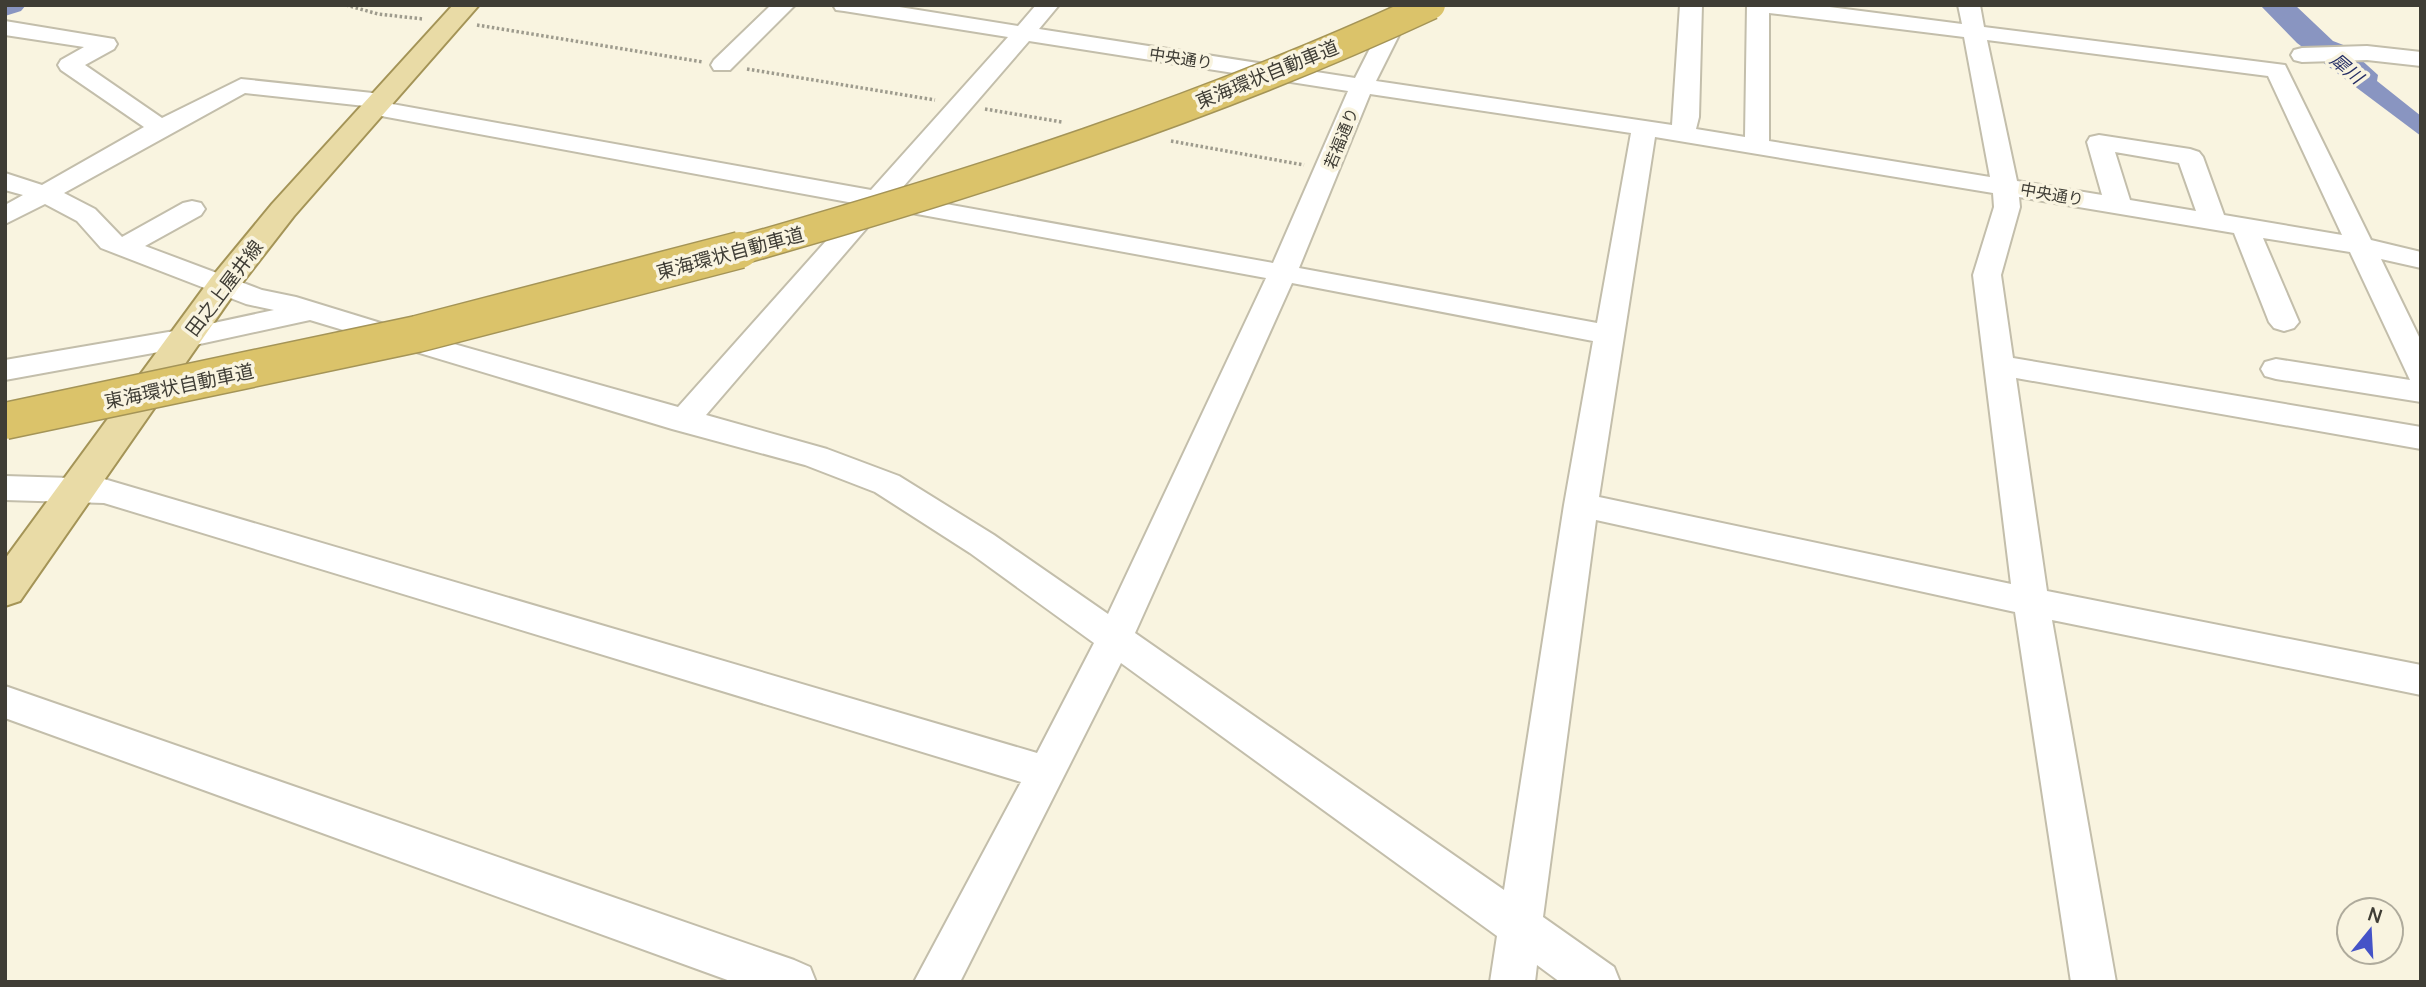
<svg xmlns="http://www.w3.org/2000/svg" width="2426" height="987" font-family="Manrope,'Noto Sans JP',sans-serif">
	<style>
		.water { fill: #8995c1 }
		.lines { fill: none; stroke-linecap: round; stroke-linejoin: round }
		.river { fill: #8995c1; fill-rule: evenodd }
		.minor-casing { stroke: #c3beab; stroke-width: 4 }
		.major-casing { stroke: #a49457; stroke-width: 4 }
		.path { stroke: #9e9b8d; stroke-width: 3.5; stroke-dasharray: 2.5 2.5; stroke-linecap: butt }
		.minor { fill: #fff; fill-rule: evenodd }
		.major { fill: #e9dba6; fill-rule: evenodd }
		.highway-bridge-far1-casing { stroke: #a49457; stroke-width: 31; stroke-linecap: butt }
		.highway-bridge-casing { stroke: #a49457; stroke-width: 39; stroke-linecap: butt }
		.highway-bridge-far1 { stroke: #dbc36a; stroke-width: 28 }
		.highway-bridge { stroke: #dbc36a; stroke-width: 36 }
		.labels { text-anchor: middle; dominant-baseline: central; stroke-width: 7; stroke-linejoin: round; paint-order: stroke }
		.far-street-label { font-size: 16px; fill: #3f3d35; stroke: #f9f4e0 }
		.far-water-label { font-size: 18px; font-style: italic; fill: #252e65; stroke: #f9f4e0 }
		.street-label { font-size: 19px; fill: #3f3d35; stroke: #f9f4e0 }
	</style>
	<rect width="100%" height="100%" fill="#f9f4e0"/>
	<path class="water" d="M 2260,5 L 2295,5 L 2333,41 L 2346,46 L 2378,75 L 2377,81 L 2421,116 L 2421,136 L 2297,43 Z"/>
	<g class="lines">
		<path class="river" d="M 5,5 L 26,5 L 21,11 L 5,16 Z"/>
		<defs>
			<path id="minor" d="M 771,5 L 795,5 L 730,70 L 714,70 L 711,65 L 714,60 Z
				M 833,5 L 887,5 L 1018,26 L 1036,5 L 1059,5 L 1039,29 L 1355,78 L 1392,5 L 1414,5 L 1376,81 L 1672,125 L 1680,5 L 1702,5 L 1699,117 L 1696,129 L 1745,137 L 1747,5 L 1814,5 L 1962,24 L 1958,5 L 1980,5 L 1984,27 L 2285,65 L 2371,240 L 2421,252 L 2421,268 L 2381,259 L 2421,341 L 2421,402 L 2276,379 L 2265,376 L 2261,369 L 2265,362 L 2276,359 L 2410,380 L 2350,252 L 2263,238 L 2299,322 L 2294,328 L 2284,331 L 2274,328 L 2269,322 L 2234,233 L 2019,197 L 2020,207 L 2001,275 L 2013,358 L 2421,427 L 2421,449 L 2016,378 L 2047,591 L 2421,665 L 2421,695 L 2052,620 L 2116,982 L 2071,982 L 2015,612 L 1596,520 L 1543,917 L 1614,967 L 1620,982 L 1560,982 L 1537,965 L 1535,982 L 1490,982 L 1497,936 L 1121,663 L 960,982 L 914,982 L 1021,782 L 104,503 L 5,500 L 5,476 L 104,479 L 1037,753 L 1094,643 L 970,553 L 875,492 L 805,465 L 672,429 L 310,320 L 186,347 L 5,380 L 5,360 L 186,329 L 274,310 L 246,304 L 101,248 L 77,221 L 45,204 L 5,224 L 5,205 L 23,195 L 5,190 L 5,173 L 42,185 L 144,127 L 61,70 L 58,65 L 61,60 L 84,47 L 5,35 L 5,21 L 114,39 L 117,44 L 114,49 L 85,65 L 162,118 L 241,79 L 382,94 L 390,96 L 394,101 L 392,104 L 871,190 L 1008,37 L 844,11 L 836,10 ZM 1769,13 L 1964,37 L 1990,177 L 1769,141 ZM 1987,40 L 2268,76 L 2342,235 L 2224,215 L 2203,157 L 2199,152 L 2190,149 L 2099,135 L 2090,137 L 2087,142 L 2102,195 L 2017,181 ZM 1029,41 L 1348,91 L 1273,263 L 896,195 ZM 245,93 L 365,106 L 368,113 L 376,115 L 859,204 L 678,407 L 397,328 L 296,297 L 262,290 L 145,246 L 201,215 L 205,209 L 201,203 L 192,201 L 183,203 L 122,237 L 95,209 L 64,193 ZM 1370,94 L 1631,133 L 1597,323 L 1299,268 ZM 1655,137 L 1993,193 L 1994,207 L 1973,275 L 2011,584 L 1599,497 ZM 2115,152 L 2179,163 L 2196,211 L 2130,200 ZM 884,208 L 1266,278 L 1108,614 L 994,535 L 899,476 L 827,449 L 706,415 ZM 1292,283 L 1593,341 L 1564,505 L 1504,890 L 1135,633 Z
				M 2367,46 L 2421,52 L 2421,66 L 2367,60 L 2302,62 L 2294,60 L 2291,55 L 2294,50 L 2302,48 Z
				M 5,686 L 794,960 L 810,967 L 816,982 L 733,982 L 5,718 Z"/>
			<path id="major" d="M 453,5 L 479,5 L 294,216 L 235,292 L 20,601 L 5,606 L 5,559 L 211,278 L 272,204 Z"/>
		</defs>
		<use href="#minor" class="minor-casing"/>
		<use href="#major" class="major-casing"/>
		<path class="path" d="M 346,5 L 378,14 L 423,19
			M 477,25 L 703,62
			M 747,69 L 935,100
			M 985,109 L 1062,122
			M 1171,141 L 1304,165"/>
		<use href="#minor" class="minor"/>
		<use href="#major" class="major"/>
		<defs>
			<path id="highway-bridge-far1" d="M 734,252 C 970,185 1208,109 1431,5"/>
			<path id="highway-bridge" d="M 5,421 L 417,334 L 740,250"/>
		</defs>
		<use href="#highway-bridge-far1" class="highway-bridge-far1-casing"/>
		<use href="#highway-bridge" class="highway-bridge-casing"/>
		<use href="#highway-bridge-far1" class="highway-bridge-far1"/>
		<use href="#highway-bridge" class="highway-bridge"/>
	</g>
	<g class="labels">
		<g class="far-street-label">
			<text transform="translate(1181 58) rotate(9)">中央通り</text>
			<text transform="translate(1341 138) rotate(-68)">若福通り</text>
			<text transform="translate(2052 194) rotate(10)">中央通り</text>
		</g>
		<g class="far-water-label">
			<text transform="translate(2347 68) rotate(40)">犀川</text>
		</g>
		<g class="street-label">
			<text transform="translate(1267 74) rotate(-22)">東海環状自動車道</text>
			<text transform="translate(730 253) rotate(-15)">東海環状自動車道</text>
			<text transform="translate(224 288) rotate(-53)">田之上屋井線</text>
			<text transform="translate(179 386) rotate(-12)">東海環状自動車道</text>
		</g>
	</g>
	<rect width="2426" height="987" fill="none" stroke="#3f3d35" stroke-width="14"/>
	<g transform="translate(2370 931) rotate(18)"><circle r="33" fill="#f9f4e0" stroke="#afab9c" stroke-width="2"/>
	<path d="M0-5L12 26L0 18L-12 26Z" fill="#4553c7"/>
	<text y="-10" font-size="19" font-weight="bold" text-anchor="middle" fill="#3f3d35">N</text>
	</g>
</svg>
